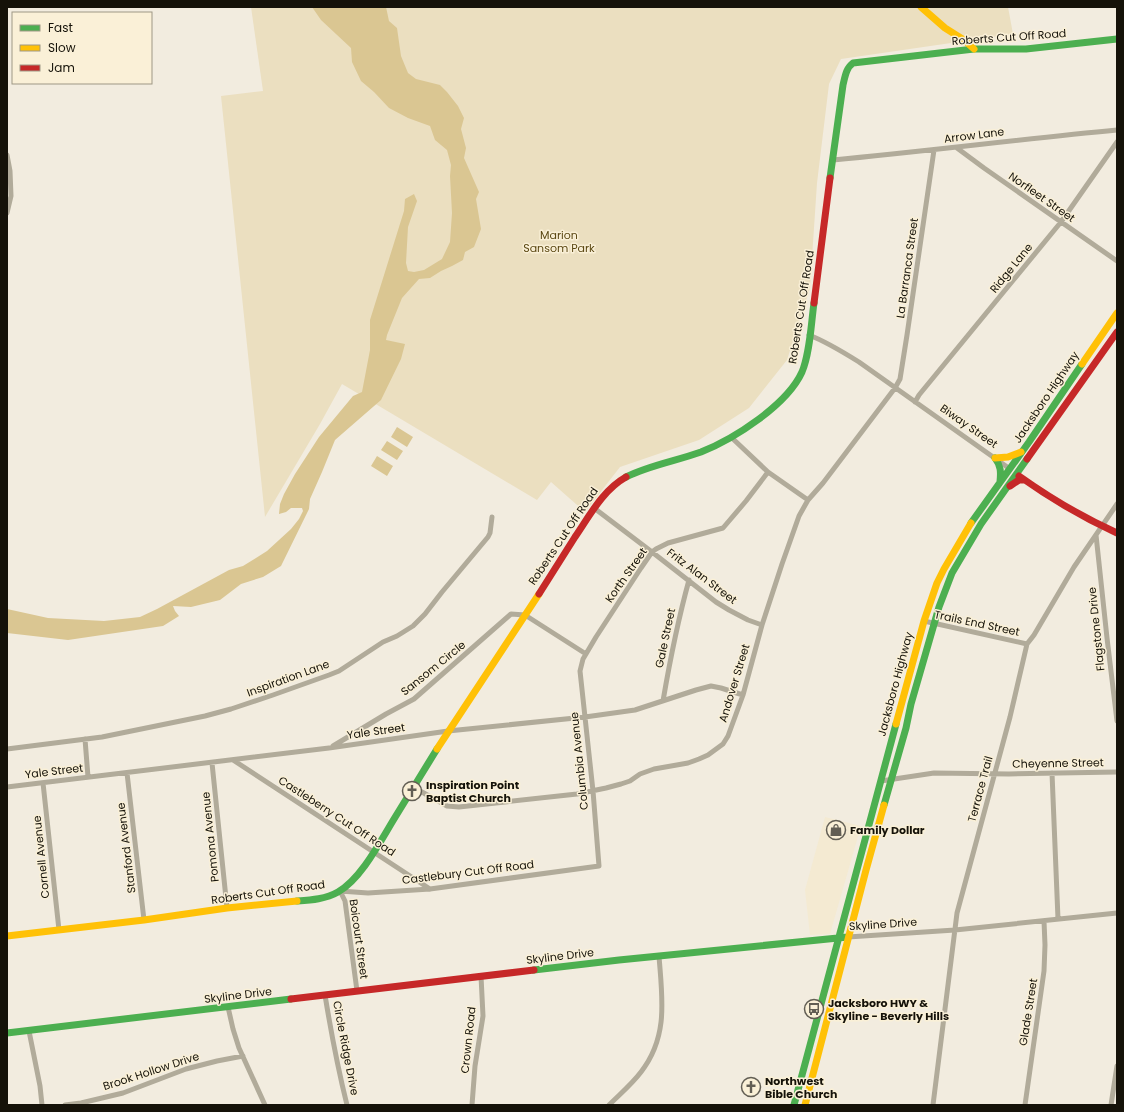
<svg xmlns="http://www.w3.org/2000/svg" width="1124" height="1112" font-family="Poppins,sans-serif">
	<style>
		.built { fill: #f4ead2 }
		.green { fill: #ebdfc0 }
		.water { fill: #dac692 }
		.lines { fill: none; stroke-linecap: round; stroke-linejoin: round }
		.street { stroke: #b1ab9a; stroke-width: 5 }
		.fast { stroke: #4caf50; stroke-width: 7 }
		.slow { stroke: #ffc107; stroke-width: 7 }
		.jam { stroke: #c62828; stroke-width: 7 }
		.labels { text-anchor: middle; dominant-baseline: central; stroke-width: 3; stroke-linejoin: round; paint-order: stroke }
		.street-label { font-size: 11px; fill: #151209; stroke: #faf0d7 }
		.park-label { font-size: 11px; fill: #5a4712; stroke: #faf0d7 }
		.poi-label { font-size: 11px; font-weight: bold; fill: #151209; stroke: #faf0d7; text-anchor: start }
	</style>
	<rect width="100%" height="100%" fill="#f2ecdf"/>
	<path class="built" d="M 825,817 L 861,826 L 830,934 L 810,935 L 805,890 Z"/>
	<path class="green" d="M 251,7 L 1008,7 L 1013,34 L 841,59 L 829,84 L 817,183 L 810,288 L 787,360 L 749,408 L 699,440 L 620,467 L 585,512 L 551,482 L 537,500 L 342,384 L 320,424 L 265,517 L 221,96 L 263,91 Z"/>
	<path class="water" d="M 312,7 L 386,7 L 389,21 L 397,28 L 401,56 L 408,73 L 416,79 L 440,85 L 447,92 L 458,106 L 464,118 L 461,129 L 466,148 L 464,158 L 479,192 L 476,199 L 481,229 L 474,247 L 465,252 L 463,260 L 452,266 L 441,271 L 430,278 L 419,279 L 402,298 L 387,335 L 386,340 L 405,344 L 401,359 L 381,400 L 335,440 L 322,472 L 310,499 L 309,509 L 281,566 L 263,577 L 241,584 L 220,600 L 191,607 L 173,606 L 175,611 L 179,616 L 163,626 L 68,640 L 7,633 L 7,609 L 48,618 L 104,621 L 140,617 L 157,609 L 229,570 L 243,566 L 267,551 L 291,529 L 299,519 L 303,511 L 302,508 L 291,508 L 286,512 L 279,514 L 280,504 L 284,494 L 295,474 L 319,437 L 353,396 L 362,392 L 370,350 L 370,320 L 404,211 L 405,199 L 414,194 L 417,201 L 408,227 L 406,263 L 408,271 L 414,272 L 424,270 L 442,259 L 450,242 L 452,213 L 450,176 L 451,165 L 447,150 L 435,140 L 430,126 L 408,118 L 389,108 L 374,92 L 361,81 L 352,62 L 351,48 L 321,20 Z
		M 397,427 L 413,437 L 407,447 L 391,437 Z
		M 387,441 L 403,451 L 397,460 L 381,450 Z
		M 377,456 L 393,466 L 387,476 L 371,466 Z"/>
	<g class="lines">
		<path class="street" d="M 957,148 L 984,168 L 1117,261
			M 7,155 L 10,171 L 11,196 L 7,213
			M 833,160 C 928,151 1022,139 1117,130
			M 809,335 C 827,342 843,352 859,362 L 1010,469
			M 915,402 L 919,395 L 1061,222 L 1117,142
			M 732,438 L 768,472 L 808,500
			M 594,508 L 652,552 L 716,602 L 729,610 L 748,620 L 762,625
			M 1096,535 L 1107,638 L 1117,721
			M 924,621 L 1027,644
			M 663,701 C 670,660 678,620 689,580
			M 85,739 L 88,777
			M 333,746 L 386,714 L 414,699 L 511,614 L 525,615 L 586,654
			M 7,749 L 102,737 L 205,716 L 231,709 L 273,695 L 329,675 L 339,671 L 383,642 L 397,636 L 413,626 L 425,614 L 442,592 L 488,537 L 490,533 L 492,517
			M 233,760 L 430,889
			M 212,763 L 227,908
			M 127,773 L 144,920
			M 1052,773 L 1058,919
			M 881,781 L 934,773 L 1009,774 L 1117,772
			M 43,783 L 59,930
			M 7,787 L 329,748 L 448,731 L 585,717 L 635,710 L 696,690 L 711,686 L 721,688 L 743,695
			M 413,787 L 447,806 L 459,807 L 577,794 L 606,788 L 621,784 L 630,781 L 640,774 L 654,769 L 688,763 L 699,759 L 708,755 L 723,744 L 728,736 L 743,695 L 762,625 L 782,564 L 799,516 L 808,500 L 823,483 L 895,388 L 900,379 L 907,335 L 934,150
			M 340,891 L 368,893 L 430,889 L 599,866 L 593,791 L 580,671 L 583,659 L 596,637 L 641,568 L 652,552 L 656,549 L 668,543 L 723,528 L 746,501 L 768,472
			M 340,891 L 345,901 L 357,991
			M 848,937 L 955,930 L 1117,913
			M 325,995 C 331,1032 338,1069 347,1105
			M 228,1007 L 233,1029 L 239,1048 L 265,1105
			M 29,1031 L 40,1086 L 42,1105
			M 65,1105 L 81,1103 L 123,1093 L 186,1069 L 217,1061 L 243,1056
			M 472,1105 L 475,1066 L 483,1016 L 481,976
			M 609,1105 C 620,1094 632,1084 641,1072 C 669,1036 662,997 659,956
			M 933,1105 L 957,913 L 1010,717 L 1027,644 L 1034,635 L 1074,567 L 1117,504
			M 1025,1105 L 1044,971 L 1045,945 L 1044,921
			M 1111,1105 L 1117,1066"/>
		<path class="fast" d="M 830,178 L 843,85 C 845,77 846,68 853,63 L 974,49 L 1026,49 L 1117,39
			M 995,458 C 1001,466 1001,472 1000,482
			M 626,477 C 650,465 676,461 701,452 C 734,439 787,405 802,372 C 810,353 811,324 814,303
			M 971,523 L 1029,442 L 1082,364
			M 884,805 L 906,728 L 911,704 L 939,607 L 952,573 L 981,524 L 1027,459
			M 297,901 C 311,900 326,899 338,892 C 361,879 380,842 394,819 C 408,796 423,772 437,749
			M 534,970 L 619,960 L 848,937
			M 7,1033 L 291,999
			M 794,1105 L 896,724"/>
		<path class="slow" d="M 921,7 L 945,28 L 964,40 L 974,49
			M 1082,364 L 1117,313
			M 995,458 L 1008,457 L 1021,452
			M 896,724 L 924,621 L 937,583 L 944,569 L 971,523
			M 437,749 L 539,594
			M 7,936 L 144,920 L 227,908 L 297,901
			M 805,1105 L 866,870 L 884,805"/>
		<path class="jam" d="M 814,303 L 830,178
			M 1027,459 L 1117,332
			M 1019,476 C 1050,498 1082,517 1117,533
			M 1010,486 L 1019,480 L 1024,480
			M 539,594 C 551,575 563,556 575,537 C 590,515 603,490 626,477
			M 291,999 L 534,970"/>
	</g>
	<defs>
		<symbol id="church-ring" viewBox="-11 -11 22 22"><circle r="9.5" fill="#faf0d7" stroke="#625e54" stroke-width="1.5"/><path d="M-1.2-6h2.4v3.5h3.3v2.4h-3.3V6h-2.4V-.1h-3.3v-2.4h3.3Z" fill="#625e54"/></symbol>
		<symbol id="shop-ring" viewBox="-11 -11 22 22"><circle r="9.5" fill="#faf0d7" stroke="#625e54" stroke-width="1.5"/><path d="M-5-2.5h2.3a2.7 3.5 0 0 1 5.4 0H5L5.5 6h-11ZM-1.5-2.5h3a1.5 2.3 0 0 0-3 0Z" fill="#625e54"/></symbol>
		<symbol id="bus-ring" viewBox="-11 -11 22 22"><circle r="9.5" fill="#faf0d7" stroke="#625e54" stroke-width="1.5"/><path d="M-5-6H5V4H4V6H2V4H-2V6H-4V4H-5ZM-3.5-4V0h7V-4ZM-3.5 1.2v1.5H-2V1.2ZM2 1.2v1.5H3.5V1.2Z" fill="#625e54"/></symbol>
	</defs>
	<g fill-rule="evenodd">
		<use href="#church-ring" x="401" y="780" width="22" height="22"/>
		<use href="#shop-ring" x="825" y="819" width="22" height="22"/>
		<use href="#bus-ring" x="803" y="998" width="22" height="22"/>
		<use href="#church-ring" x="740" y="1076" width="22" height="22"/>
	</g>
	<g class="labels">
		<g class="street-label">
			<text transform="translate(1009 37) rotate(-4)">Roberts Cut Off Road</text>
			<text transform="translate(974 135) rotate(-7)">Arrow Lane</text>
			<text transform="translate(1042 197) rotate(35)">Norfleet Street</text>
			<text transform="translate(907 268) rotate(-82)">La Barranca Street</text>
			<text transform="translate(1011 268) rotate(-51)">Ridge Lane</text>
			<text transform="translate(801 307) rotate(-81)">Roberts Cut Off Road</text>
			<text transform="translate(1046 397) rotate(-56)">Jacksboro Highway</text>
			<text transform="translate(969 426) rotate(35)">Biway Street</text>
			<text transform="translate(563 536) rotate(-56)">Roberts Cut Off Road</text>
			<text transform="translate(626 575) rotate(-55)">Korth Street</text>
			<text transform="translate(702 576) rotate(37)">Fritz Alan Street</text>
			<text transform="translate(977 623) rotate(12)">Trails End Street</text>
			<text transform="translate(1096 629) rotate(-96)">Flagstone Drive</text>
			<text transform="translate(665 638) rotate(-78)">Gale Street</text>
			<text transform="translate(433 668) rotate(-39)">Sansom Circle</text>
			<text transform="translate(288 678) rotate(-20)">Inspiration Lane</text>
			<text transform="translate(734 683) rotate(-73)">Andover Street</text>
			<text transform="translate(895 684) rotate(-75)">Jacksboro Highway</text>
			<text transform="translate(376 731) rotate(-8)">Yale Street</text>
			<text transform="translate(579 761) rotate(-96)">Columbia Avenue</text>
			<text transform="translate(1058 763) rotate(-1)">Cheyenne Street</text>
			<text transform="translate(54 771) rotate(-7)">Yale Street</text>
			<text transform="translate(980 789) rotate(-75)">Terrace Trail</text>
			<text transform="translate(337 816) rotate(33)">Castleberry Cut Off Road</text>
			<text transform="translate(210 837) rotate(-96)">Pomona Avenue</text>
			<text transform="translate(126 848) rotate(-97)">Stanford Avenue</text>
			<text transform="translate(41 857) rotate(-96)">Cornell Avenue</text>
			<text transform="translate(468 872) rotate(-7)">Castlebury Cut Off Road</text>
			<text transform="translate(268 892) rotate(-8)">Roberts Cut Off Road</text>
			<text transform="translate(883 924) rotate(-4)">Skyline Drive</text>
			<text transform="translate(359 939) rotate(82)">Boicourt Street</text>
			<text transform="translate(560 956) rotate(-7)">Skyline Drive</text>
			<text transform="translate(238 995) rotate(-7)">Skyline Drive</text>
			<text transform="translate(1028 1012) rotate(-81)">Glade Street</text>
			<text transform="translate(468 1040) rotate(-84)">Crown Road</text>
			<text transform="translate(346 1048) rotate(79)">Circle Ridge Drive</text>
			<text transform="translate(151 1071) rotate(-18)">Brook Hollow Drive</text>
		</g>
		<g class="park-label">
			<text x="559" y="235">Marion<tspan x="559" dy="13">Sansom Park</tspan></text>
		</g>
		<g class="poi-label">
			<text x="426" y="785">Inspiration Point<tspan x="426" dy="13">Baptist Church</tspan></text>
			<text x="850" y="830">Family Dollar</text>
			<text x="828" y="1003">Jacksboro HWY &amp;<tspan x="828" dy="13">Skyline - Beverly Hills</tspan></text>
			<text x="765" y="1081">Northwest<tspan x="765" dy="13">Bible Church</tspan></text>
		</g>
	</g>
	<rect width="1124" height="1112" fill="none" stroke="#151209" stroke-width="16"/>
	<rect x="12" y="12" width="140" height="72" fill="#faf0d7" stroke="#9e9785"/>
	<rect x="20" y="25" width="20" height="6" fill="#4caf50" stroke="#9e9785"/>
	<text x="48" y="32" font-size="12" fill="#151209">Fast</text>
	<rect x="20" y="45" width="20" height="6" fill="#ffc107" stroke="#9e9785"/>
	<text x="48" y="52" font-size="12" fill="#151209">Slow</text>
	<rect x="20" y="65" width="20" height="6" fill="#c62828" stroke="#9e9785"/>
	<text x="48" y="72" font-size="12" fill="#151209">Jam</text>
</svg>
